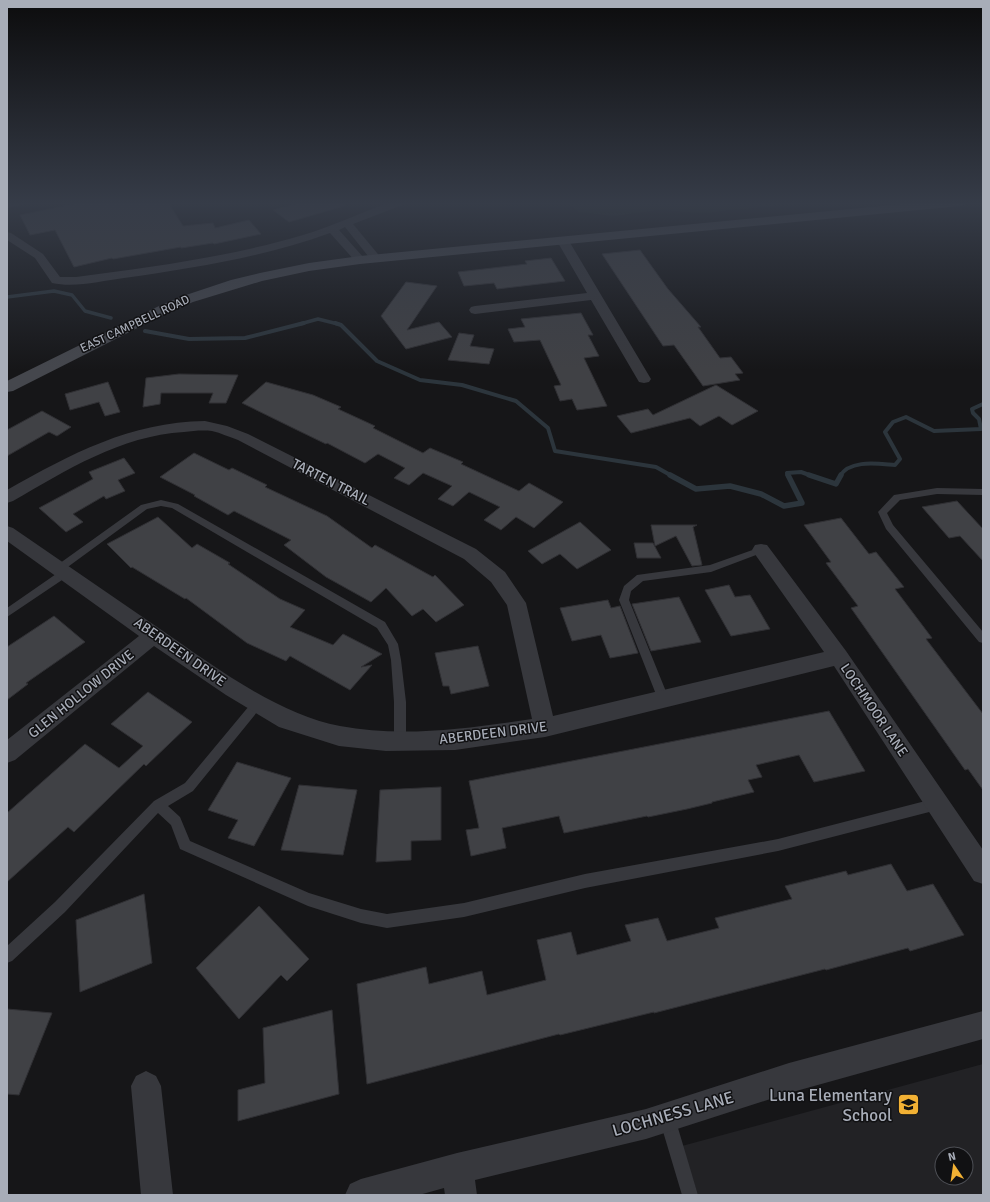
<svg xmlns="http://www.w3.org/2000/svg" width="990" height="1202" font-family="Signika,sans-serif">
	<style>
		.built { fill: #222225; fill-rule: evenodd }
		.green { fill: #1e261f }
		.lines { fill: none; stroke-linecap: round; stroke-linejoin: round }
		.stream-far2 { stroke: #2c353c; stroke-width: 3.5 }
		.stream-far1 { stroke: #2c353c; stroke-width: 4 }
		.stream { stroke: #2c353c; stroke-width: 5.5 }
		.building { fill: #404145; stroke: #303034 }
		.lane { fill: #37383d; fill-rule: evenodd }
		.street { fill: #37383d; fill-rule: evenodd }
		.secondary { fill: #45474d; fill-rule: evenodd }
		.labels { text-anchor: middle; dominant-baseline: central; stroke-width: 3; stroke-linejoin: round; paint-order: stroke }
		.far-street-label { font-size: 12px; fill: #a8adb8; stroke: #111113 }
		.street-label { font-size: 14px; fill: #a8adb8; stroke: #111113 }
		.near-poi-label { font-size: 17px; fill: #a8adb8; stroke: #111113; text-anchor: end }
		.near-street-label { font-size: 17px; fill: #a8adb8; stroke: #111113 }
	</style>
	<rect width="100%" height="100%" fill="#161618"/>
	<path class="built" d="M 983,1064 L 983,1195 L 698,1195 L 682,1146 ZM 942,1154 L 966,1154 L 966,1178 L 942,1178 Z"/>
	<path class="green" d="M 558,202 L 815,202 L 703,213 L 659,210 L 613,216 L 579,212 L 568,203 Z"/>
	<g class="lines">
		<path class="stream-far2" d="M 7,297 L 54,291 L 72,295 L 85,311 L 111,318
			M 300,324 L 318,319 L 338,324"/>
		<path class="stream-far1" d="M 335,323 L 341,325 L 377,361 L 420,380 L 462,385 L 516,401 L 548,428 L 555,451 L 656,467 L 672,476
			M 145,331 L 189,339 L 245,338 L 304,323
			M 788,476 L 787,473 L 801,472 L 812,476
			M 840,476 C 850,459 879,464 895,465 L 900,459 L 885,432 L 893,422 L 906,417 L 934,431 L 981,429 L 979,419 L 973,413 L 972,409 L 983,404"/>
		<path class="stream" d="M 670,475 L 696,489 L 730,486 L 761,494 L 784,506 L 802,503 L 788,475
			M 809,475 L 836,484 L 841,475"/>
	</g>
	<path class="building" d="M 83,202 L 168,202 L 183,226 L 213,223 L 215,228 L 249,220 L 261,234 L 214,244 L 213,243 L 181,248 L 181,247 L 113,259 L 112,258 L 74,267 L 55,230 L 30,235 L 20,215 Z
		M 302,202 L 343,202 L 344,206 L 289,222 L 273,210 Z
		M 640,250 L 668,289 L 701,327 L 698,327 L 720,358 L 731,357 L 743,373 L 735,374 L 740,380 L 703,386 L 674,345 L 663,346 L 602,254 Z
		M 551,258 L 565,281 L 497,289 L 494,283 L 464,286 L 458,272 L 527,264 L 525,261 Z
		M 406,282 L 437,286 L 407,330 L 439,322 L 452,337 L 406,349 L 381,316 Z
		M 581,313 L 593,335 L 588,335 L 599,356 L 584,358 L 607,406 L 577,410 L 572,399 L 560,401 L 554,386 L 561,385 L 540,340 L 514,342 L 508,329 L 525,327 L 521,319 Z
		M 459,333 L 474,335 L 470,346 L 494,349 L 489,364 L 448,360 Z
		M 179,374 L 238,375 L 226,403 L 209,403 L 213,393 L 161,393 L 160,404 L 143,407 L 146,378 Z
		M 108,382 L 120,412 L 105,416 L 99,402 L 70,410 L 65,394 Z
		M 266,382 L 313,395 L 341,407 L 338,409 L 375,426 L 373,428 L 423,453 L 430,448 L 463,462 L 461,464 L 519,491 L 529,483 L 563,502 L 534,528 L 516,517 L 501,530 L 484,520 L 500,507 L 469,492 L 453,506 L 438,499 L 452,486 L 423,473 L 409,485 L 394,478 L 405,468 L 378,454 L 365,463 L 327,443 L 326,444 L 295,429 L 242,403 Z
		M 716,385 L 758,411 L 732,425 L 719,416 L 700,426 L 690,418 L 631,433 L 617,416 L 648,409 L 653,415 Z
		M 42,411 L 71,427 L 57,436 L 49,432 L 7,456 L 7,430 Z
		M 194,453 L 229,470 L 232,468 L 267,485 L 265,487 L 327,516 L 372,548 L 375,545 L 433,577 L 435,575 L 464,605 L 436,622 L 423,609 L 412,616 L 386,588 L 371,602 L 326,577 L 284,545 L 291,540 L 234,511 L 228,515 L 194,496 L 195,495 L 160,477 Z
		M 124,458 L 135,473 L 118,480 L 125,491 L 106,499 L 104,496 L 73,514 L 83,522 L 66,532 L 39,508 L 93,479 L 89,472 Z
		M 957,501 L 983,529 L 983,561 L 960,536 L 949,538 L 922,507 Z
		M 158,517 L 192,548 L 197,544 L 230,563 L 228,564 L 280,599 L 305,610 L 290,627 L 333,645 L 343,634 L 382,654 L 361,667 L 372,665 L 350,690 L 290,656 L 286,661 L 247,643 L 186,598 L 185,599 L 132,567 L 131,568 L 107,544 Z
		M 841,518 L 869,554 L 876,552 L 904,587 L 895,589 L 932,638 L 926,639 L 983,714 L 983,790 L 968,769 L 965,770 L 851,608 L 858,606 L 826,563 L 831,562 L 804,525 Z
		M 580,522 L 611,550 L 577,569 L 560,554 L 542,564 L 528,551 Z
		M 651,525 L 697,525 L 693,527 L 702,565 L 692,566 L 676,536 L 655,546 Z
		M 634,543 L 653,543 L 661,558 L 637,558 Z
		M 729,585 L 735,597 L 750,595 L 770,629 L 731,636 L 705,590 Z
		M 679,597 L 701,642 L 651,651 L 632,604 Z
		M 608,600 L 611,608 L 620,606 L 638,653 L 610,658 L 601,635 L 572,641 L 560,608 Z
		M 54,616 L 85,642 L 26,683 L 28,684 L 7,700 L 7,647 Z
		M 478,646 L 489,686 L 451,694 L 449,686 L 443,686 L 435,653 Z
		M 148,692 L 192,722 L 146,766 L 144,764 L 74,832 L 68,827 L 7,882 L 7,813 L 85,744 L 119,768 L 143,746 L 111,724 Z
		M 829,711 L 865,771 L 814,782 L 799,755 L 756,765 L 762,777 L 748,780 L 754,792 L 712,802 L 712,803 L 687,809 L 648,817 L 647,816 L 564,833 L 559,816 L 502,828 L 506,848 L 471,856 L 466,830 L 479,828 L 469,781 Z
		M 237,762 L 291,778 L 254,846 L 228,838 L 238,820 L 208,810 Z
		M 299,785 L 357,790 L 343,855 L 281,850 Z
		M 441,787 L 441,840 L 411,841 L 411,860 L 376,862 L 380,790 Z
		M 891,864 L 907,891 L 933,884 L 964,935 L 910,951 L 908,948 L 826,970 L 825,969 L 654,1013 L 654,1012 L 560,1035 L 559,1034 L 367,1084 L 357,984 L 426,967 L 429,984 L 482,971 L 487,995 L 546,980 L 537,940 L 571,932 L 577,955 L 631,941 L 625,925 L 658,918 L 667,941 L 719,928 L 715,918 L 792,899 L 785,886 L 846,871 L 848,875 Z
		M 144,894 L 152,963 L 80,992 L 76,920 Z
		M 259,906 L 309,959 L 287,981 L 281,975 L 239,1019 L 196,968 Z
		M 7,1009 L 52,1013 L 19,1095 L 7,1094 Z
		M 332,1010 L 339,1094 L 238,1121 L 238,1090 L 265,1083 L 263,1028 Z"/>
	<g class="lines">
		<path class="lane" d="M 937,488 L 983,489 L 983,495 L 937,494 L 900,500 L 887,513 L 893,525 L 983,632 L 983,643 L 979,642 L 886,529 L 878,512 L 894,495 Z
			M 161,500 L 178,504 L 385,622 L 398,644 L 401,660 L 406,702 L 406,741 L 404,745 L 400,746 L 396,745 L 394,741 L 394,702 L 391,660 L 388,645 L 377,628 L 172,508 L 161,506 L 147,509 L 65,569 L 70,573 L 68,576 L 7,617 L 7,608 L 59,572 L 54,569 L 56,566 L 141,505 Z
			M 761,547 L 766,550 L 764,552 L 711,572 L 643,581 L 631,591 L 629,600 L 669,699 L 667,702 L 663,704 L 659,702 L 619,600 L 624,586 L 637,575 L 710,565 Z
			M 258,698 L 262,700 L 264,703 L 262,706 L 193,791 L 168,806 L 180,817 L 190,841 L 309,893 L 361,909 L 387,914 L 464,903 L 585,874 L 778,839 L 937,798 L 941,800 L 943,804 L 941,808 L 937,810 L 778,851 L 585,888 L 464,917 L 387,928 L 361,923 L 308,906 L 180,849 L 171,825 L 158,813 L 65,912 L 12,961 L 7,963 L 7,946 L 55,902 L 154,801 L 185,783 L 254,700 Z
			M 667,1110 L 673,1112 L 675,1118 L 698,1195 L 682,1195 L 659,1118 L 661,1112 Z"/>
		<path class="street" d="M 7,202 L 26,202 L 25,204 L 7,208 Z
			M 391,202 L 406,202 L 405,204 L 353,224 L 382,259 L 380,261 L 372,261 L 345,227 L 339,230 L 364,258 L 366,260 L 364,262 L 356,262 L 330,233 C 264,257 193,268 124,278 C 101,281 75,288 52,283 L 35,258 L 7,240 L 7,232 L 11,233 L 43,254 L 60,277 L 76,277 C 152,267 229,257 303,235 C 333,226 362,212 391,202 Z
			M 563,238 L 569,241 L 651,379 L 649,382 L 644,383 L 639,382 L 591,300 L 475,314 L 471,313 L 469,310 L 471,307 L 475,306 L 587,293 L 557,241 Z
			M 205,421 L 227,426 L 248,434 L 476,549 L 505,572 L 526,603 L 553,716 L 824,652 L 752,550 L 755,545 L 761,544 L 767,545 L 846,651 L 983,850 L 983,884 L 974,881 L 834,666 L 545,737 L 455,750 L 386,751 L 339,746 L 279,727 L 226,695 L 154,646 L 15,760 L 7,763 L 7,740 L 139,636 L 7,541 L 7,526 L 13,528 C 62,562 111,595 160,629 C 211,664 278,715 340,726 C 404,738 469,728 532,719 L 507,605 L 491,582 L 464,559 L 238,440 C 229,437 221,433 212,431 C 202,430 193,431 184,432 C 120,436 67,470 13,501 L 7,503 L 7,490 C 71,454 130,422 205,421 Z
			M 983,1011 L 983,1039 L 789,1093 L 646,1139 L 475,1180 L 477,1195 L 445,1195 L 444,1188 L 419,1195 L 345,1195 L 350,1184 L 361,1179 L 457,1153 L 646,1109 L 789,1063 Z
			M 146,1071 L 156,1076 L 161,1086 L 173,1195 L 141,1195 L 131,1086 L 136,1076 Z"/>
		<path class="secondary" d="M 923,202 L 966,202 L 964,205 L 960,206 L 360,264 L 309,271 L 262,281 L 193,302 L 169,312 L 13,391 L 7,392 L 7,381 L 159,306 L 183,296 L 231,280 L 260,273 L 309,263 L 360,256 Z"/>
	</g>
	<linearGradient id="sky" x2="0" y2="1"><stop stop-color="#0c0c0d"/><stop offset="0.55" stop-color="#363c48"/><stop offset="1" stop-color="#363c48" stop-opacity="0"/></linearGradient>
	<rect width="990" height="370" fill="url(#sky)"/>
	<defs>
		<symbol id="school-square" viewBox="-11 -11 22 22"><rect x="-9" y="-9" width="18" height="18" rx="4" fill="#f2b134" stroke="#111113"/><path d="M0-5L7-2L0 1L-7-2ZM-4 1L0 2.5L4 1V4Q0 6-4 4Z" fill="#111"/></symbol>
	</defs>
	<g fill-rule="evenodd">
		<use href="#school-square" x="896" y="1092" width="25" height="25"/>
	</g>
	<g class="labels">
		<g class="far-street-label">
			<text transform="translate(135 324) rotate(-25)">EAST CAMPBELL ROAD</text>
		</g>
		<g class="street-label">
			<text transform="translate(331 482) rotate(27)">TARTEN TRAIL</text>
			<text transform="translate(180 652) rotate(35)">ABERDEEN DRIVE</text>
			<text transform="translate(81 694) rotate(-39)">GLEN HOLLOW DRIVE</text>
			<text transform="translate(874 710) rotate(56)">LOCHMOOR LANE</text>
			<text transform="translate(493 733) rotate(-7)">ABERDEEN DRIVE</text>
		</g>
		<g class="near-poi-label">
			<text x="892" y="1095">Luna Elementary<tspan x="892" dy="20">School</tspan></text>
		</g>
		<g class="near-street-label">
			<text transform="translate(673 1114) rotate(-16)">LOCHNESS LANE</text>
		</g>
	</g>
	<rect width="990" height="1202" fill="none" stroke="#a8adb8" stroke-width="16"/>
	<g transform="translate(954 1166) rotate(347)"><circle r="19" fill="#111113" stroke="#4d4f55"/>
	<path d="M0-3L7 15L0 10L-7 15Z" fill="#f2b134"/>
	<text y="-6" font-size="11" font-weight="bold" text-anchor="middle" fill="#a8adb8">N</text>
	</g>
</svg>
